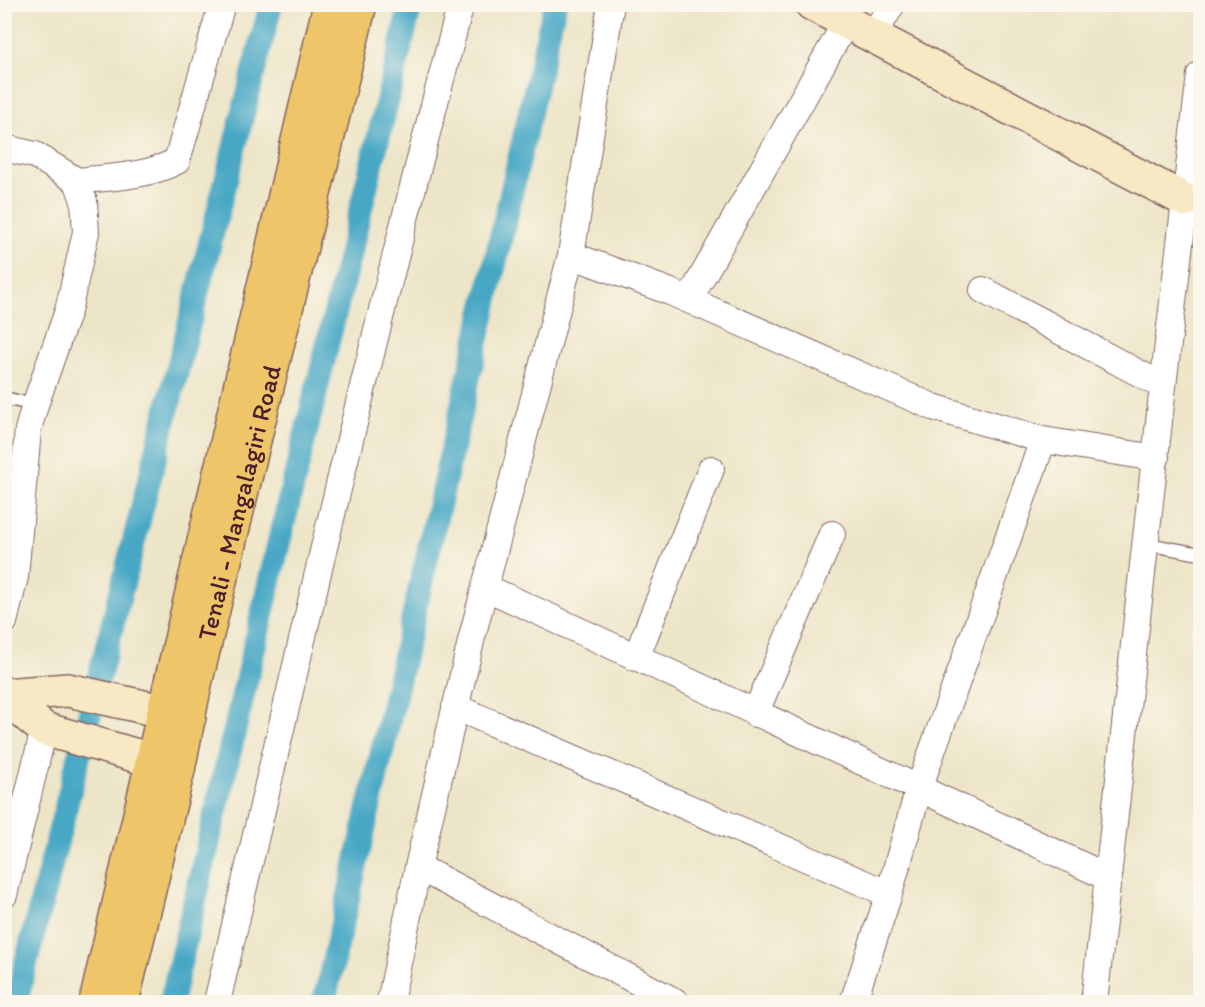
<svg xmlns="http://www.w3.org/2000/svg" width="1205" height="1007" font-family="Itim,sans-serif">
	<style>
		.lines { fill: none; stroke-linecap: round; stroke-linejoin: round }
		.canal { stroke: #46a7c5; stroke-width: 24 }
		.lane-casing { stroke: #836462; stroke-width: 15 }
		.street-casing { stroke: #836462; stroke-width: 28 }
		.secondary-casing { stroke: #836462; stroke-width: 36 }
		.primary-casing { stroke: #836462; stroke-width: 36 }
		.lane { stroke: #fff; stroke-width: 12 }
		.street { stroke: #fff; stroke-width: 26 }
		.secondary { stroke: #f8e8c3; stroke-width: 33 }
		.primary { stroke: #eec569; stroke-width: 33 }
		.labels { text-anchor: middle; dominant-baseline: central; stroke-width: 5; stroke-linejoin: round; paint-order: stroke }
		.street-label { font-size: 26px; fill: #4a1f2b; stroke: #fbf7ec }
	</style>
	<rect width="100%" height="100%" fill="#fbf7ec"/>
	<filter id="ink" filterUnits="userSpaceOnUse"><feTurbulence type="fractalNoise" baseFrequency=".0167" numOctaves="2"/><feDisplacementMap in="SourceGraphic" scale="12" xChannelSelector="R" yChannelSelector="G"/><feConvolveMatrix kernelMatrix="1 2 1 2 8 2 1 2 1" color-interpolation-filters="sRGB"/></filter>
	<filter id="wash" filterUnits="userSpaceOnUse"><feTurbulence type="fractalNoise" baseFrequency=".008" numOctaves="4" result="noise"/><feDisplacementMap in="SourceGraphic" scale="24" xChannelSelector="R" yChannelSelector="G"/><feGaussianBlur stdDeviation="1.35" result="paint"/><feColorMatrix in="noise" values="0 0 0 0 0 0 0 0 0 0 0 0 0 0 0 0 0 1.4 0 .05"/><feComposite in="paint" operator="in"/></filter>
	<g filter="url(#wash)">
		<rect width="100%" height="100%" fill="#ede5c7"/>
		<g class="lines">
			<path class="canal" d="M 16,1002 L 271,4
				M 171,1002 L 277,550 L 411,4
				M 324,1002 L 555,4"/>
		</g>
	</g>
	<g filter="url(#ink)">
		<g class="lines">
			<defs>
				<path id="lane" d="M 4,398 L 35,405
					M 1147,544 L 1200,554"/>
				<path id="street" d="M 873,36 L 892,4
					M 4,148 L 35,155 L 77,181 L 84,201 L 86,232 L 68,311 L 35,405 L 28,430 L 15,577 L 4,622
					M 77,181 C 111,177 146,177 177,161 L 222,4
					M 571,255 L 668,291 L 933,407 L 1043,440 L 1156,458
					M 983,290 L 1163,386
					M 689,300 L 846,22
					M 485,587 L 955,805 L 1109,878
					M 636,658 L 711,469
					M 455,707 L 889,894
					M 755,714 L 832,534
					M 418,867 L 676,1002
					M 4,895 L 44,729
					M 217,1002 C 295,669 372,335 461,4
					M 390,1002 L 418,867 L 472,637 L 571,255 L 611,4
					M 853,1002 L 889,894 L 919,788 L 1043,440
					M 1094,1002 L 1163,386 L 1200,75"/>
				<path id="secondary" d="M 812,4 L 1185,200
					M 4,695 L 68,690 L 189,717
					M 4,696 L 44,729 L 141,757 L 178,770"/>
				<g id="primary">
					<path d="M 96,1002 L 330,4"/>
					<path id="s1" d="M 122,1002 L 178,770 L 195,684 L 360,4"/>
				</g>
			</defs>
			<use href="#lane" class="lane-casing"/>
			<use href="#street" class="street-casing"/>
			<use href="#secondary" class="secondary-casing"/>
			<use href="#primary" class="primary-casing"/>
			<use href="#lane" class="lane"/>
			<use href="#street" class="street"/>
			<use href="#secondary" class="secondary"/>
			<use href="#primary" class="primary"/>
		</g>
	</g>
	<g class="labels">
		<g class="street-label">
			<text stroke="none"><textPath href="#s1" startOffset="513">Tenali - Mangalagiri Road</textPath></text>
		</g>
	</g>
	<rect width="1205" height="1007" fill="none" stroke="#fbf7ec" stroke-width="24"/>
</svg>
